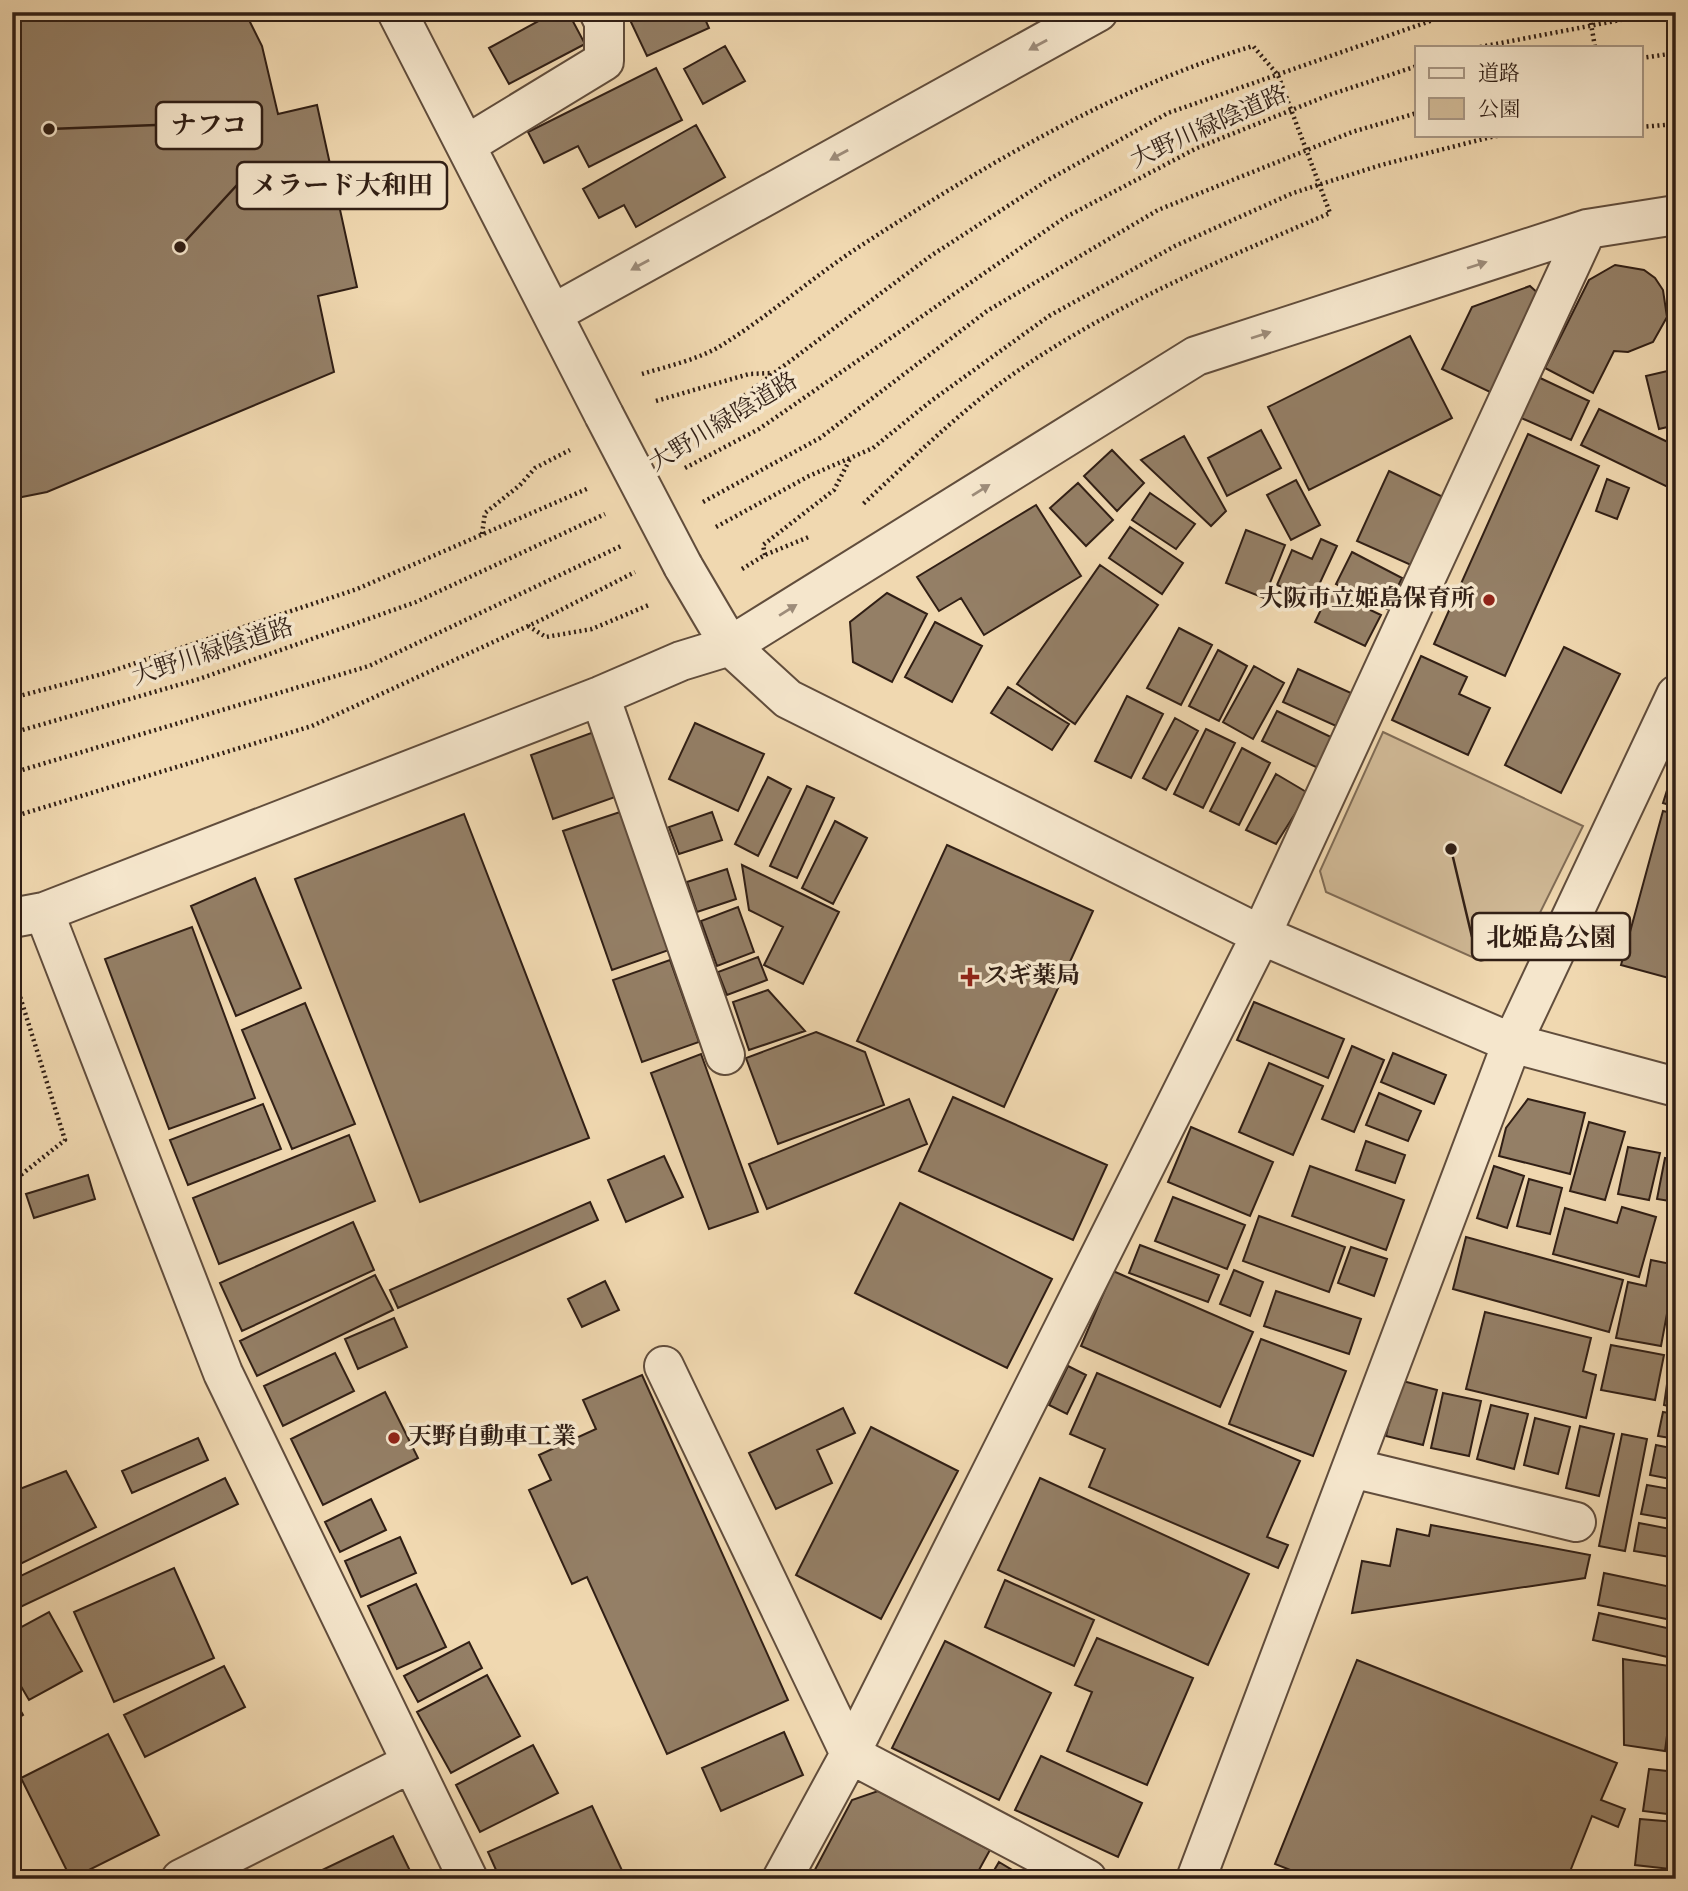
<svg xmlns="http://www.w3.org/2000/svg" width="1688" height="1891" font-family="Vollkorn,'Noto Serif JP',serif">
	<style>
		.green { fill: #d0b996; stroke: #806c56; stroke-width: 2 }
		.building { fill: #947f66; stroke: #311f15; stroke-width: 2 }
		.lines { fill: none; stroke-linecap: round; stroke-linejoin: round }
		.minor-casing { stroke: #614d3c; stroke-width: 42 }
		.path { stroke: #311f15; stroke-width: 4.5; stroke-dasharray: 2 3.5; stroke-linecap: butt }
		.minor { stroke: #f5e6cc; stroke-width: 38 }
		.minor-bridge-casing { stroke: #614d3c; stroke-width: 42; stroke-linecap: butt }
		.minor-bridge { stroke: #f5e6cc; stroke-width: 38 }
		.oneway { fill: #9d8c7a }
		.poi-dot { fill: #8f2418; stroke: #f5e6cc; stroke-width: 2.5 }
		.labels { text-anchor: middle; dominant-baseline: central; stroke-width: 7; stroke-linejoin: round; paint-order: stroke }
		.street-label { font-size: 24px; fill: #311f15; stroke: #f5e6cc }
		.poi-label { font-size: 24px; font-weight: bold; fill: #311f15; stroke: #f5e6cc; text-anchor: start }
		.leader { fill: none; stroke: #311f15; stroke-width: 2.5 }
		.callout-dot { fill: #311f15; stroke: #f5e6cc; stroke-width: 2.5 }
		.callout { fill: #f5e6cc; stroke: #311f15; stroke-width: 2.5 }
		.callout-label { font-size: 26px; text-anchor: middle; font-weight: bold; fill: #311f15 }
	</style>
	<rect width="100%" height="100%" fill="#f0d8b0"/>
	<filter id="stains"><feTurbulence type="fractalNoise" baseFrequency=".00286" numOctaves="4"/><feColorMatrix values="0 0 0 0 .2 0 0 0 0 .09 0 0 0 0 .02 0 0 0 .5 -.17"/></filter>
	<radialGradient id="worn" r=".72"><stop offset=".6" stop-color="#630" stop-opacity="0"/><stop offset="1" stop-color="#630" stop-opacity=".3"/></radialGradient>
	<path class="green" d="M 1383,732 L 1583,826 L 1522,949 L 1481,961 L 1326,892 L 1320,871 Z"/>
	<path class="building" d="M 12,12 L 245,12 L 262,46 L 278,114 L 317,105 L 357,287 L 318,296 L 334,372 L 47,492 L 12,499 Z
		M 555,12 L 568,12 L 585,44 L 509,84 L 489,48 Z
		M 647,12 L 702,12 L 709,28 L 647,56 L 630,20 Z
		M 725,46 L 745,81 L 703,104 L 684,69 Z
		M 656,68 L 682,120 L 589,167 L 578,146 L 544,163 L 528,132 Z
		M 696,125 L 725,177 L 636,227 L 624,205 L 599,218 L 583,189 Z
		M 1615,265 L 1644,270 L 1655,278 L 1663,290 L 1667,317 L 1653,342 L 1628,352 L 1614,351 L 1593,393 L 1545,368 L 1589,280 Z
		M 1530,286 L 1540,295 L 1492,393 L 1442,369 L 1472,307 Z
		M 1410,336 L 1452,418 L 1309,490 L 1268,407 Z
		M 1676,369 L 1676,425 L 1659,429 L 1646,376 Z
		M 1538,377 L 1589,401 L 1571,440 L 1519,417 Z
		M 1599,409 L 1676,446 L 1676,491 L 1581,445 Z
		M 1261,430 L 1281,468 L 1227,496 L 1208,458 Z
		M 1528,434 L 1599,466 L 1505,676 L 1434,644 Z
		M 1184,436 L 1226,511 L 1211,526 L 1141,460 Z
		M 1112,450 L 1144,483 L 1117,511 L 1084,476 Z
		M 1389,471 L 1443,497 L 1411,565 L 1357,541 Z
		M 1607,479 L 1629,488 L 1617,519 L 1596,511 Z
		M 1296,480 L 1320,525 L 1291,540 L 1267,495 Z
		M 1078,483 L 1113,520 L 1086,546 L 1050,508 Z
		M 1150,493 L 1195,524 L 1176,549 L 1132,520 Z
		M 1036,505 L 1081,576 L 984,635 L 961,598 L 939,611 L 917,577 Z
		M 1130,527 L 1183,563 L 1162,594 L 1109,558 Z
		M 1246,530 L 1285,545 L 1264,598 L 1226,583 Z
		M 1321,539 L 1337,546 L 1312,600 L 1277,585 L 1292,550 L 1312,559 Z
		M 1352,552 L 1402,578 L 1387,609 L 1336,584 Z
		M 1100,565 L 1158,605 L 1075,724 L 1017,684 Z
		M 1330,591 L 1381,615 L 1365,646 L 1315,622 Z
		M 887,593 L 927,614 L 892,682 L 853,662 L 850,622 Z
		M 935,622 L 982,646 L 952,702 L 905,677 Z
		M 1179,628 L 1212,645 L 1181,705 L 1147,688 Z
		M 1564,647 L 1620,674 L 1561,793 L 1505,765 Z
		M 1218,650 L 1247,666 L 1219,721 L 1189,706 Z
		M 1421,656 L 1467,677 L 1459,694 L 1490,708 L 1468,755 L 1392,720 Z
		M 1254,666 L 1284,683 L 1253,739 L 1223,722 Z
		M 1298,669 L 1351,693 L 1336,726 L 1283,702 Z
		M 1008,687 L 1069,724 L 1052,750 L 991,713 Z
		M 1127,696 L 1163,714 L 1131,778 L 1095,761 Z
		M 1277,711 L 1335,739 L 1320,769 L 1262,741 Z
		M 1175,718 L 1198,731 L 1166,790 L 1143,778 Z
		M 695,723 L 764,754 L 738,811 L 669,779 Z
		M 1206,729 L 1235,743 L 1203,808 L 1174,794 Z
		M 594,732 L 618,796 L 553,819 L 531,755 Z
		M 1242,748 L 1270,763 L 1239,825 L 1210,811 Z
		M 1674,768 L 1676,769 L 1676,807 L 1663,803 Z
		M 1276,774 L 1308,793 L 1276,844 L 1246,830 Z
		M 768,777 L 791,789 L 758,856 L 735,844 Z
		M 807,786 L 834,798 L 797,878 L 770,866 Z
		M 1663,811 L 1676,814 L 1676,980 L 1621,965 Z
		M 620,812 L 669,950 L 612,970 L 563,831 Z
		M 712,812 L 722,840 L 679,854 L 669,827 Z
		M 464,814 L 589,1138 L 420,1202 L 295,879 Z
		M 835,821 L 867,838 L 833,904 L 802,888 Z
		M 947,845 L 1093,911 L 1004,1107 L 857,1041 Z
		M 742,865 L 839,912 L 803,984 L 764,965 L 783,927 L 749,910 Z
		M 727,869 L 736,899 L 697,912 L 687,882 Z
		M 255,878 L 301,988 L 236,1016 L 191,906 Z
		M 738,907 L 754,952 L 717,966 L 701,921 Z
		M 192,927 L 255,1098 L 169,1129 L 105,959 Z
		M 758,957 L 767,980 L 727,995 L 718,972 Z
		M 670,960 L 699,1042 L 642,1062 L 613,980 Z
		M 768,990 L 805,1031 L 749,1050 L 733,1002 Z
		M 1254,1002 L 1344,1039 L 1328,1078 L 1237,1040 Z
		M 305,1003 L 355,1124 L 292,1149 L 242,1030 Z
		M 816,1032 L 865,1052 L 884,1105 L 778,1144 L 746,1058 Z
		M 1352,1046 L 1384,1060 L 1354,1132 L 1322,1119 Z
		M 1393,1053 L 1446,1075 L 1434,1104 L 1381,1082 Z
		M 701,1054 L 758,1212 L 709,1229 L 651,1073 Z
		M 1269,1063 L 1323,1086 L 1293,1155 L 1239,1132 Z
		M 1379,1093 L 1421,1111 L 1408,1141 L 1366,1125 Z
		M 953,1097 L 1107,1165 L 1073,1240 L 919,1171 Z
		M 909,1099 L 927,1144 L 767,1209 L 749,1164 Z
		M 1528,1099 L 1585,1113 L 1570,1174 L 1499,1156 L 1506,1128 Z
		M 263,1104 L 281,1149 L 188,1185 L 170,1140 Z
		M 1589,1122 L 1625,1132 L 1605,1200 L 1570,1191 Z
		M 1191,1127 L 1273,1162 L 1250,1216 L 1168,1182 Z
		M 349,1135 L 375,1201 L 219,1264 L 193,1198 Z
		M 1366,1141 L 1405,1155 L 1395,1183 L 1356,1170 Z
		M 1628,1147 L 1660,1153 L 1649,1200 L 1618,1194 Z
		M 664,1156 L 683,1197 L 626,1222 L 608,1180 Z
		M 1665,1158 L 1676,1160 L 1676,1202 L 1657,1199 Z
		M 1310,1166 L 1404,1200 L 1386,1250 L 1292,1216 Z
		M 1494,1166 L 1524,1176 L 1507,1228 L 1477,1218 Z
		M 88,1175 L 95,1199 L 34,1218 L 26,1194 Z
		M 1529,1179 L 1562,1188 L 1550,1234 L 1517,1226 Z
		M 1173,1197 L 1245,1225 L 1227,1269 L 1155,1241 Z
		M 590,1202 L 598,1220 L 398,1308 L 390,1290 Z
		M 900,1203 L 1052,1279 L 1007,1368 L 855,1293 Z
		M 1622,1207 L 1656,1217 L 1639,1277 L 1553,1254 L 1565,1208 L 1617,1223 Z
		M 1259,1216 L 1345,1247 L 1329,1292 L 1243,1261 Z
		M 353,1222 L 374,1270 L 242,1331 L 220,1283 Z
		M 1466,1237 L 1623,1280 L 1609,1332 L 1453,1289 Z
		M 1140,1245 L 1219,1275 L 1208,1302 L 1129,1273 Z
		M 1351,1247 L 1387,1259 L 1374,1296 L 1338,1283 Z
		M 1651,1260 L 1676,1265 L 1661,1346 L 1616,1338 L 1628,1282 L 1646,1286 Z
		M 1234,1270 L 1263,1282 L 1250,1316 L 1220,1304 Z
		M 1113,1271 L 1253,1332 L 1220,1407 L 1081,1346 Z
		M 375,1275 L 393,1310 L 257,1376 L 240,1341 Z
		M 605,1281 L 619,1310 L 582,1327 L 568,1299 Z
		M 1276,1291 L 1361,1319 L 1349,1354 L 1264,1326 Z
		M 1485,1312 L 1591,1338 L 1583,1371 L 1596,1375 L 1586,1418 L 1466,1389 Z
		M 394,1318 L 407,1347 L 358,1369 L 345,1339 Z
		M 1261,1339 L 1346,1371 L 1313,1456 L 1229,1424 Z
		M 1611,1345 L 1664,1355 L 1655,1400 L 1601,1390 Z
		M 335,1353 L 354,1391 L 283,1426 L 264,1386 Z
		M 1068,1366 L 1086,1375 L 1067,1414 L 1049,1405 Z
		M 1097,1373 L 1300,1461 L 1267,1537 L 1288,1545 L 1278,1568 L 1089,1487 L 1105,1449 L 1070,1434 Z
		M 642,1375 L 788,1700 L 667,1754 L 587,1577 L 572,1584 L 529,1490 L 551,1480 L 539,1455 L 596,1429 L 583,1400 Z
		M 1399,1380 L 1437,1390 L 1423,1445 L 1386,1436 Z
		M 1667,1384 L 1676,1386 L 1676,1408 L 1664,1405 Z
		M 385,1392 L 418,1458 L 323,1505 L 291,1439 Z
		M 1443,1393 L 1481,1401 L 1469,1456 L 1431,1448 Z
		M 1491,1405 L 1528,1414 L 1514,1469 L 1477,1459 Z
		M 843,1408 L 855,1433 L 817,1450 L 832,1483 L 776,1509 L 749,1453 Z
		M 1663,1412 L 1676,1414 L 1676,1439 L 1658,1436 Z
		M 1535,1418 L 1570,1427 L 1558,1474 L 1524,1465 Z
		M 1580,1426 L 1614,1434 L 1599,1496 L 1566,1488 Z
		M 871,1427 L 958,1471 L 881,1619 L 796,1575 Z
		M 1622,1434 L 1647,1439 L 1625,1551 L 1599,1546 Z
		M 198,1438 L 208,1460 L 132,1493 L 122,1471 Z
		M 1656,1445 L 1676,1449 L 1676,1480 L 1650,1475 Z
		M 66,1471 L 96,1527 L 12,1568 L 12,1492 Z
		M 225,1478 L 238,1504 L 14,1610 L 12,1580 Z
		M 1040,1478 L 1249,1574 L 1208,1665 L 998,1570 Z
		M 1647,1485 L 1676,1490 L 1676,1520 L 1641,1514 Z
		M 371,1499 L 386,1530 L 340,1552 L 325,1522 Z
		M 1639,1523 L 1676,1530 L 1676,1558 L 1634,1551 Z
		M 1431,1525 L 1590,1555 L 1585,1578 L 1352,1613 L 1362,1561 L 1390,1566 L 1397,1529 L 1429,1536 Z
		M 400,1537 L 416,1573 L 361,1597 L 345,1561 Z
		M 174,1568 L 214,1658 L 114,1702 L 74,1612 Z
		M 1604,1573 L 1676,1588 L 1676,1621 L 1598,1605 Z
		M 1005,1580 L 1094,1620 L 1074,1666 L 985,1627 Z
		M 416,1584 L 446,1647 L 397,1669 L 368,1606 Z
		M 49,1612 L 82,1671 L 29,1700 L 12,1671 L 12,1632 Z
		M 1599,1613 L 1676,1630 L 1676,1659 L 1593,1640 Z
		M 1097,1638 L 1193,1678 L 1147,1785 L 1067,1751 L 1092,1692 L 1075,1685 Z
		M 945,1641 L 1051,1693 L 999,1800 L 892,1748 Z
		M 469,1642 L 482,1668 L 418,1702 L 404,1676 Z
		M 1623,1659 L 1676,1667 L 1665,1751 L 1624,1745 Z
		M 1357,1660 L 1617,1763 L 1601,1800 L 1625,1809 L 1618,1827 L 1592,1816 L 1567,1879 L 1313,1879 L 1275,1864 Z
		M 224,1666 L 245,1707 L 145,1757 L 124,1715 Z
		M 487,1675 L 520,1736 L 451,1773 L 417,1712 Z
		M 12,1696 L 23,1715 L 12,1722 Z
		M 784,1732 L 803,1775 L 721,1811 L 702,1768 Z
		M 108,1734 L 159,1835 L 71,1879 L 21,1778 Z
		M 533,1745 L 558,1793 L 480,1832 L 456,1785 Z
		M 1041,1756 L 1142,1803 L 1118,1857 L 1015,1810 Z
		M 1649,1769 L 1676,1772 L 1676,1815 L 1643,1811 Z
		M 878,1791 L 990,1850 L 974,1879 L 810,1879 L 852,1800 Z
		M 592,1806 L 626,1879 L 500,1879 L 488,1852 Z
		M 1640,1819 L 1675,1822 L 1670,1869 L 1635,1865 Z
		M 393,1836 L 414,1879 L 321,1879 L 318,1872 Z
		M 999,1862 L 1027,1879 L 989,1879 Z"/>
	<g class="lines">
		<defs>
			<path id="minor" d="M 397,12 L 604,415
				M 466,145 L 604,61 L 604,22 L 599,12
				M 554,313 L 1098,12
				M 683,566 L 730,646 L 788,699 L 1261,935 L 1512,1043 L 1676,1087
				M 600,696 L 725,1055
				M 44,912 L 223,1373 L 468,1879
				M 12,918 L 44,912 L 600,696 L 681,661 L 730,646 L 1196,356 L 1587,229 L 1676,215
				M 664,1366 L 850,1754 L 1087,1879
				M 1352,1468 L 1576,1522
				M 181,1879 L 411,1763
				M 782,1879 L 850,1754 L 1261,935 L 1587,229
				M 1196,1879 L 1512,1043 L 1676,695"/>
		</defs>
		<use href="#minor" class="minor-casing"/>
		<path class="path" d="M 1589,12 L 1595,47
			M 1480,47 L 1662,12
			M 1641,58 L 1676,53
			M 1641,127 L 1676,124
			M 642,374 C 668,366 700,359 722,345 C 772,314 816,274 865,243 C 987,164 1114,88 1253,46 L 1278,75 L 1330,213 C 1210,265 1085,316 981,398 C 940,431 901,469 862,505
			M 656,401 L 749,374 L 772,373
			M 670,443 L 714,418 L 932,255 L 1048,180 L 1168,113 L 1456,12
			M 685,468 L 759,429 L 1064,218 L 1197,148 L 1329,95 L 1417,66
			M 703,502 L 820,438 L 987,311 L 1158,210 L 1352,132 L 1417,113
			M 716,527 L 809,476 L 873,448 L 931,401 L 1049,316 L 1175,246 L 1293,193 L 1381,165 L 1495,136 L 1516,135
			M 482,534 L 485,513 L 520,485 L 535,468 L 570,450
			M 765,555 L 763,545 L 834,490 L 850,459
			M 742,569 L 765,555 L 811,536
			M 528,626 L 546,637 L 592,629 L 651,604
			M 12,698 L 106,673 L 357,589 L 589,488
			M 12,733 L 199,679 L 416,602 L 605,514
			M 12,773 L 369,666 L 621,546
			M 12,817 L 312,726 L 541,620 L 635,572
			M 12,971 L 65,1140 L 12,1182"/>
		<use href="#minor" class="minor"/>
		<defs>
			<path id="minor-bridge" d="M 604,415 L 683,566"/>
		</defs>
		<use href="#minor-bridge" class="minor-bridge-casing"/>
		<use href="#minor-bridge" class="minor-bridge"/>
	</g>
	<defs><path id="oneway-solid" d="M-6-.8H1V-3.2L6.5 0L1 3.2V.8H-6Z" transform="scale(1.75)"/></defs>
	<g class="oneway">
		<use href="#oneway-solid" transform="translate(1038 45) rotate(151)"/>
		<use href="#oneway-solid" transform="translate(839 155) rotate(151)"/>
		<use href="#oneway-solid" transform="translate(640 265) rotate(151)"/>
		<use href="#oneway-solid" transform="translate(1477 265) rotate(-18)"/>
		<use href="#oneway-solid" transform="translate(1261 335) rotate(-18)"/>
		<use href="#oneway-solid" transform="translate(981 490) rotate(-32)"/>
		<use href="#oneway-solid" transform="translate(788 610) rotate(-32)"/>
	</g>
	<g class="poi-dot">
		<circle cx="1489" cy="600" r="7"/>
		<path d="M966.5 966.5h7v7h7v7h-7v7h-7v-7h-7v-7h7z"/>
		<circle cx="394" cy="1438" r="7"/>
	</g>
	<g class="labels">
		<g class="street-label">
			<text transform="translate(1209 128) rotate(-24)">大野川緑陰道路</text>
			<text transform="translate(724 423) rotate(-31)">大野川緑陰道路</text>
			<text transform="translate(213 653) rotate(-18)">大野川緑陰道路</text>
		</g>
		<g class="poi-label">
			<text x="1475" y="600" text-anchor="end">大阪市立姫島保育所</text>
			<text x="984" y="977">スギ薬局</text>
			<text x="408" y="1438">天野自動車工業</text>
		</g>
	</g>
	<path class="leader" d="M49 129L156 125M180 247L237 185M1451 849L1472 937"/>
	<g class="callout-dot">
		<circle cx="49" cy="129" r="7"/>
		<circle cx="180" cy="247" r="7"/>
		<circle cx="1451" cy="849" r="7"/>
	</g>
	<g class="callout">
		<rect x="156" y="102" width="106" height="47" rx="7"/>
		<rect x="237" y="162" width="210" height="47" rx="7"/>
		<rect x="1472" y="913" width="158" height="47" rx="7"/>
	</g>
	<g class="callout-label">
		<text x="209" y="134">ナフコ</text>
		<text x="342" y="194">メラード大和田</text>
		<text x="1551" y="946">北姫島公園</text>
	</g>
	<rect width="1688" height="1891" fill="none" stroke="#f0d8b0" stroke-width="42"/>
	<rect x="14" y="14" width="1660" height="1863" fill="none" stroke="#311f15" stroke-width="3.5"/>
	<rect x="21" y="21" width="1646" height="1849" fill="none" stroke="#311f15" stroke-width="2"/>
	<rect x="1415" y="46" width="228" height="91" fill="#f5e6cc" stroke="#a79683" stroke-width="2"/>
	<rect x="1429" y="68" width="35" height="10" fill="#f5e6cc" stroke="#a79683" stroke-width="2"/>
	<text x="1478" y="80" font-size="21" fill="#311f15">道路</text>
	<rect x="1429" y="98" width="35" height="21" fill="#d0b996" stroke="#a79683" stroke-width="2"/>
	<text x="1478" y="116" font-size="21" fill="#311f15">公園</text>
	<rect width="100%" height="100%" filter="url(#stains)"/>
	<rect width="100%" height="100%" fill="url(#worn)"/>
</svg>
